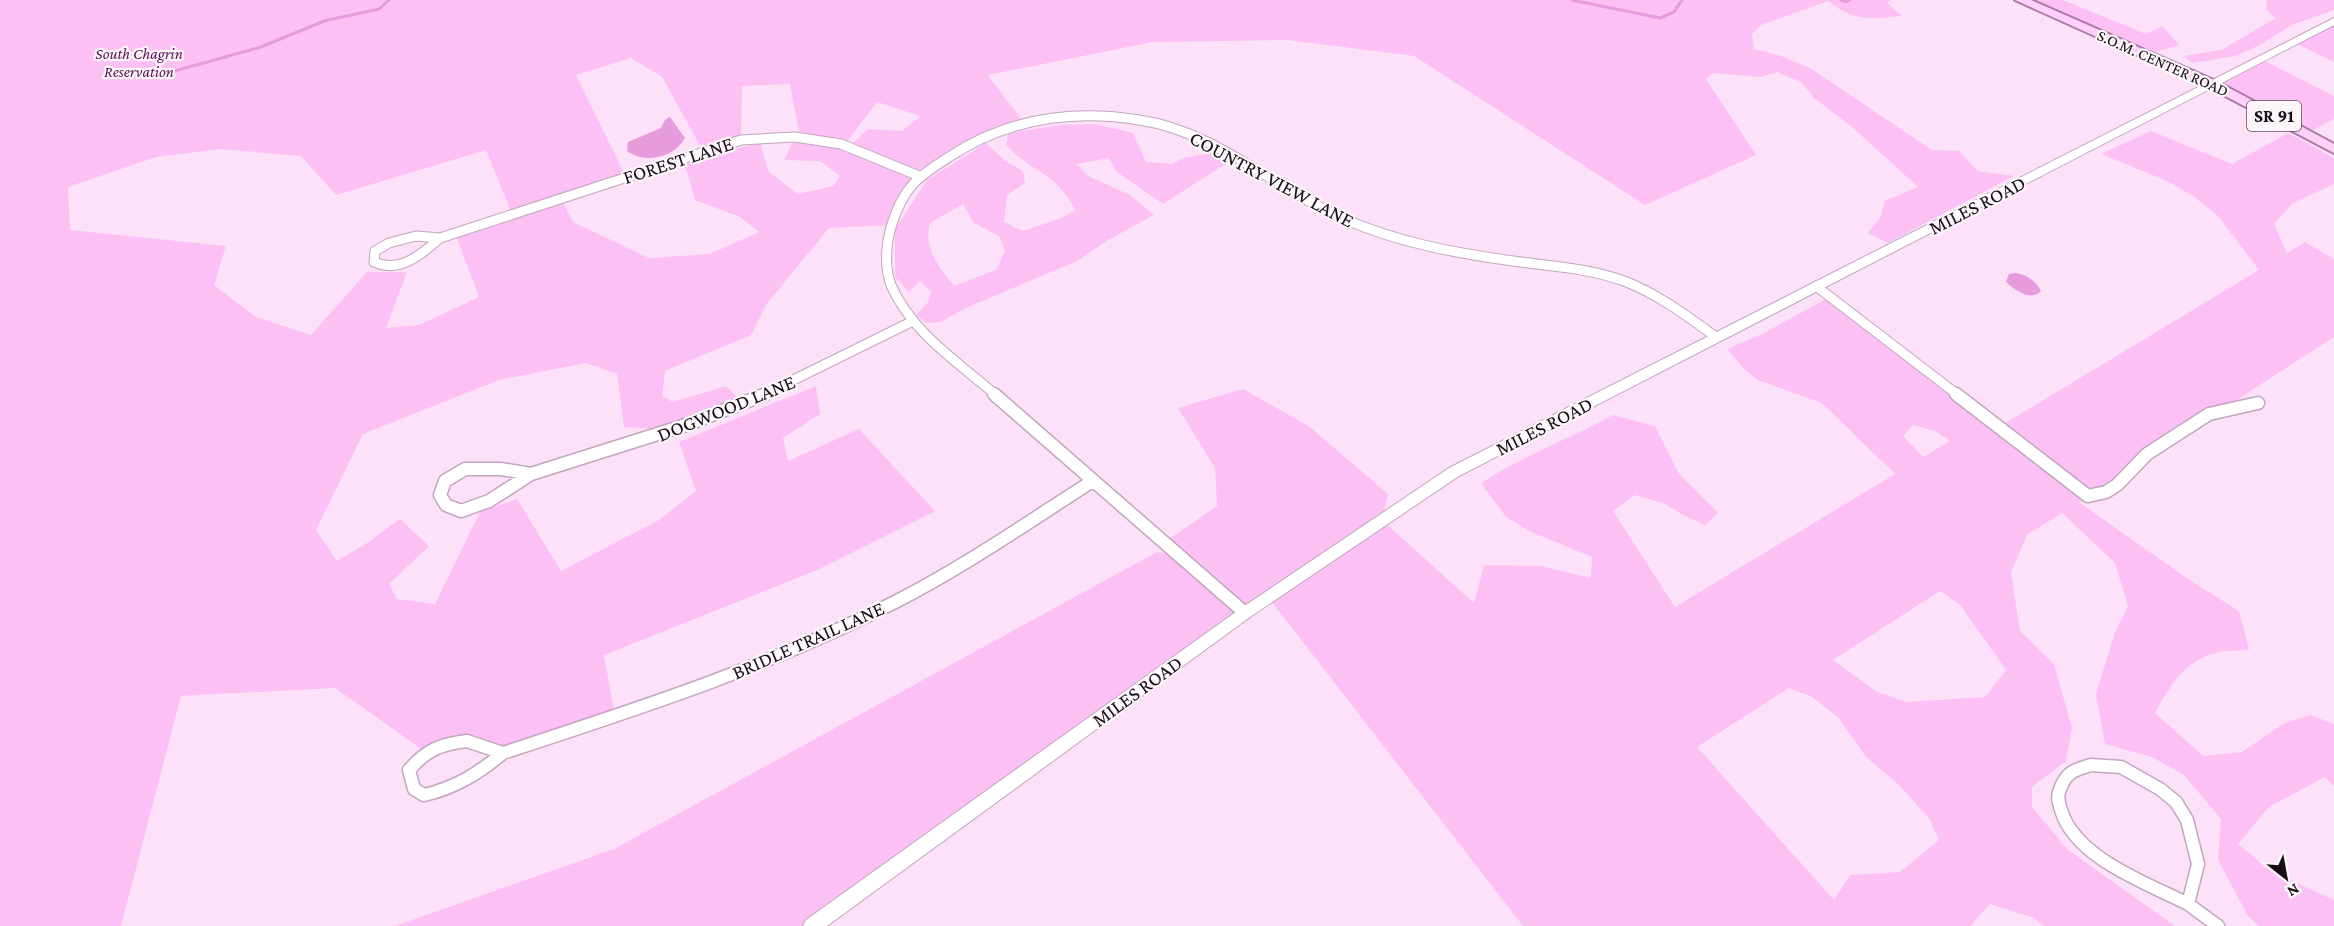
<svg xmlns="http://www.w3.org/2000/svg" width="2334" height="926" font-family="'Crimson Pro',serif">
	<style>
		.green { fill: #fcc0f5; fill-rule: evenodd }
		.water { fill: #e69bdd }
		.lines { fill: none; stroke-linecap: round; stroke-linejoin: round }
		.stream { stroke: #e69bdd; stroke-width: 3 }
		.minor-far1-casing { stroke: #c1a6bd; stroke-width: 11 }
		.minor-casing { stroke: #c1a6bd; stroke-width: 15 }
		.secondary-casing { stroke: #c1a6bd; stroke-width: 2 }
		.primary-casing { stroke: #ad79a7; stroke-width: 4 }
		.minor-far1 { stroke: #fff; stroke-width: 9 }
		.minor { stroke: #fff; stroke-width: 12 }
		.secondary { fill: #fff; fill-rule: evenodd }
		.primary { fill: #ffd1fa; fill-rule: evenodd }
		.labels { text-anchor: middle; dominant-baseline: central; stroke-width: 4.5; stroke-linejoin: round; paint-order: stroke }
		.far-park-label { font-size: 16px; font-style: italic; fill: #53124f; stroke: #fcf6fb }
		.far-street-label { font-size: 16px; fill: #150c14; stroke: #fcf6fb }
		.shield { fill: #fcf6fb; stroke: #5a5259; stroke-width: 1.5 }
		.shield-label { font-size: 18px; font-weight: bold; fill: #150c14 }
		.street-label { font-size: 20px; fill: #150c14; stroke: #fcf6fb }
	</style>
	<rect width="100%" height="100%" fill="#fde1f9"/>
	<path class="green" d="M 0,0 L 1891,0 L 1887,3 L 1902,16 C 1870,19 1855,22 1828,1 L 1761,25 L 1752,34 L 1754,49 L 1781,56 L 1810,68 L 1932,150 L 1959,151 L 1978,171 L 2014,176 L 1888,243 L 1868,233 L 1880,218 L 1885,201 L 1918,187 L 1852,127 L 1814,98 L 1801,82 L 1777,72 L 1761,77 L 1713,73 L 1706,79 L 1756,155 L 1645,205 L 1414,56 L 1288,40 L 1153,42 L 988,75 L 1024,123 L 1002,129 L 919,176 L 891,225 L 829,228 L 766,305 L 751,335 L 665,371 L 662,396 L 673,402 L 726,386 L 739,399 L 703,417 L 658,429 L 624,427 L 617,374 L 586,363 L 499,380 L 363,434 L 316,530 L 337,561 L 367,543 L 400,519 L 429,546 L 389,584 L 397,599 L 435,604 L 480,512 L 517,499 L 561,571 L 659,520 L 696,491 L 679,442 L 816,386 L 820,414 L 783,438 L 788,461 L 859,429 L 935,511 L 817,570 L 604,655 L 615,716 L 503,753 L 467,741 L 424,751 L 335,688 L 181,696 L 121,926 L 0,926 ZM 631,58 L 662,77 L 703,151 L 741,140 L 742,86 L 790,84 L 799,131 L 846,143 L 877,102 L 920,116 L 902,131 L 868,129 L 849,147 L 795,137 L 784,160 L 820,161 L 840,176 L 833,186 L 798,194 L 769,172 L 760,143 L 684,161 L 695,200 L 740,217 L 759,232 L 710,254 L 649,258 L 573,222 L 561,199 L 626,177 L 576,75 ZM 220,149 L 301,156 L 336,195 L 486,150 L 512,214 L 455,233 L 479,297 L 419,325 L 386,328 L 407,272 L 367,272 L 311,335 L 256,317 L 214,285 L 226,246 L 70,230 L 68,187 L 156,157 Z
		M 2035,0 L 2063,0 L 2146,34 L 2163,26 L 2179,45 L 2156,52 Z
		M 2267,0 L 2334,0 L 2334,10 L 2292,25 L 2258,46 L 2235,56 L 2192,63 L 2184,56 L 2221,50 L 2276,18 L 2266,10 Z
		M 2334,21 L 2334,62 L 2293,42 Z
		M 2261,59 L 2334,96 L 2334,119 L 2306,134 L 2212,84 Z
		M 1095,124 L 1133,133 L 1146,162 L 1172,164 L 1183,158 L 1211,153 L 1227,163 L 1163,204 L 1117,172 L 1109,158 L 1077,164 L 1088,176 L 1130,195 L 1154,215 L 1108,240 L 1077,261 L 966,308 L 940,322 L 926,323 L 916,315 L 928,302 L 931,292 L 920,281 L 909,292 L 895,277 L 895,229 L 927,180 L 986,143 L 1004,160 L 1023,171 L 1025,183 L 1007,195 L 1004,222 L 1023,231 L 1061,218 L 1076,210 C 1069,199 1062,189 1052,180 C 1036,168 1019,160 1006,145 L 1008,133 L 1061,125 ZM 963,204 L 974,223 L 999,236 L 1005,251 L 996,270 L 954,286 C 939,266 923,250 930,223 Z
		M 2151,131 L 2232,164 L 2288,133 L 2334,158 L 2334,184 L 2293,203 L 2274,224 L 2287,253 L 2305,242 L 2334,259 L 2334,337 L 2079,502 L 2185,577 L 2239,611 L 2249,650 C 2239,651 2226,650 2216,653 C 2185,660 2169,687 2155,713 L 2203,756 L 2242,752 L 2283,724 L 2310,715 L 2334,724 L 2334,786 L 2325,777 L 2269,807 L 2238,844 L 2272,872 L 2334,900 L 2334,926 L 2259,926 L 2248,916 L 2218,860 L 2221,819 L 2184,775 L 2152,757 L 2105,744 L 2096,694 L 2114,635 L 2128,606 L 2115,563 L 2062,513 L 2027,535 L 2011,572 L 2020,631 L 2054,664 L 2072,728 L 2066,761 L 2032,787 L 2032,807 L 2068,850 L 2175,926 L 2044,926 L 2034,918 L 1990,904 L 1970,926 L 1523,926 L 1268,597 L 812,926 L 395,926 L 614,849 L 1157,552 L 1176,555 L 1163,543 L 1217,506 L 1215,468 L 1178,408 L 1243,389 L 1310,427 L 1388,494 L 1382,520 L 1474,603 L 1484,565 L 1541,566 L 1591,578 L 1592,557 L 1529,531 L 1506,517 L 1481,483 C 1523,456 1569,439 1613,415 L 1655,426 L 1679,474 L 1718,513 L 1705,525 L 1685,516 L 1665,504 L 1635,495 L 1613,511 L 1675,607 L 1895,474 L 1822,403 L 1758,380 L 1744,369 L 1727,349 L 1762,334 L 1830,297 L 1999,427 L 2259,270 L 2218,216 L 2193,196 L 2167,181 L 2101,154 ZM 1913,425 L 1935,431 L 1950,441 L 1923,457 L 1903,436 ZM 1940,591 L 1960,605 L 2006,670 L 1985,697 L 1907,702 L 1877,692 L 1833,660 ZM 1789,688 L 1812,697 L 1838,717 L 1866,757 L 1898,784 L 1929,818 L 1939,840 L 1900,872 L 1850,875 L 1834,900 L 1697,747 Z"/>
	<path class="water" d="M 670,117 L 685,138 C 674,158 645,164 627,151 L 628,142 L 661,128 L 665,120 Z
		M 2016,273 C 2027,275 2036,281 2041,291 C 2031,302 2015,290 2006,282 L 2009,274 Z"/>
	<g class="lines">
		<path class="stream" d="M 1572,0 L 1660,18 L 1674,12 L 1682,0
			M 1841,0 L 1846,2 L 1850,0
			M 153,77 L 261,47 L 324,21 L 379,9 L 389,0"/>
		<defs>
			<path id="minor-far1" d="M 416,236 L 440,238 C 422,254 399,274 374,262 L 375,251 L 389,243 Z
				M 440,238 L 741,140 L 795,137 L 841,144 L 919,176
				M 1816,286 L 1958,395
				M 763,395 L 913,321
				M 996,395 C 959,363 911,332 891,285 C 884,266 886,243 892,224 C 904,186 918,177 949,157 C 1007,119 1072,109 1139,120 C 1216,131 1273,188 1342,218 C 1396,242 1454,253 1513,261 C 1550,266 1588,268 1624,281 C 1658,294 1687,316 1716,337"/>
			<path id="minor" d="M 994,394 L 1245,613
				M 1956,394 L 2088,496 L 2106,492 L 2117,485 L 2147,454 L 2209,414 L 2258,403
				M 465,469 L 501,469 L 531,474 L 489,501 L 461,511 L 446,505 L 440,495 L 445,481 Z
				M 531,474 L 686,425 L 766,394
				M 467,741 L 503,753 C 479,773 455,788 424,795 L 414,789 L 409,770 C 426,750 441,744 467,741 Z
				M 503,753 C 637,709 771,666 897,601 C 965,566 1027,523 1091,482
				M 2091,765 L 2121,767 L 2160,789 L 2176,802 L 2187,820 L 2198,864 L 2188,904 C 2147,883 2075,858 2061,810 C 2059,803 2057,799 2059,792 C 2065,773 2073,770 2091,765 Z
				M 2188,904 L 2218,926"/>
			<path id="secondary" d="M 2334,18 L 2334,25 L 1459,476 L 1250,617 L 827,926 L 803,926 L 806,920 L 1240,609 L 1449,468 Z"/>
			<path id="primary" d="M 2015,0 L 2031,0 L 2216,81 L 2334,144 L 2334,153 L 2208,87 Z"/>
		</defs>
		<use href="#minor-far1" class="minor-far1-casing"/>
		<use href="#minor" class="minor-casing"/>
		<use href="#secondary" class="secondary-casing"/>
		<use href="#primary" class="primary-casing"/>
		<use href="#minor-far1" class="minor-far1"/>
		<use href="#minor" class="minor"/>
		<use href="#secondary" class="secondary"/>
		<use href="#primary" class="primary"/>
	</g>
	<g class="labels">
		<g class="far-park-label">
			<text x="139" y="53">South Chagrin<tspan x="139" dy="18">Reservation</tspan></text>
		</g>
		<g class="far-street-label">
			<text transform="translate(2163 63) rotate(24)">S.O.M. CENTER ROAD</text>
		</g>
		<rect class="shield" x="2247" y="101" width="54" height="30" rx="4.5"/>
		<g class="shield-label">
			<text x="2274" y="116">SR 91</text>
		</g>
		<g class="street-label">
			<text transform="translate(678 160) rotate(-18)">FOREST LANE</text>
			<text transform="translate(1272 179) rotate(28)">COUNTRY VIEW LANE</text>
			<text transform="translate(1977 205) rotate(-27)">MILES ROAD</text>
			<text transform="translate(726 408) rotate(-22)">DOGWOOD LANE</text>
			<text transform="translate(1544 426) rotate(-27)">MILES ROAD</text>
			<text transform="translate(808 640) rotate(-24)">BRIDLE TRAIL LANE</text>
			<text transform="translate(1137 691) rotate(-36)">MILES ROAD</text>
		</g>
	</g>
	<g transform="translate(2286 878) rotate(149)" stroke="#fcf6fb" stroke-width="4.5" paint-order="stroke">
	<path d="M0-4.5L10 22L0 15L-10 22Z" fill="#150c14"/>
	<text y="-9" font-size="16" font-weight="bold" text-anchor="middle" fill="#150c14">N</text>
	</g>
</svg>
